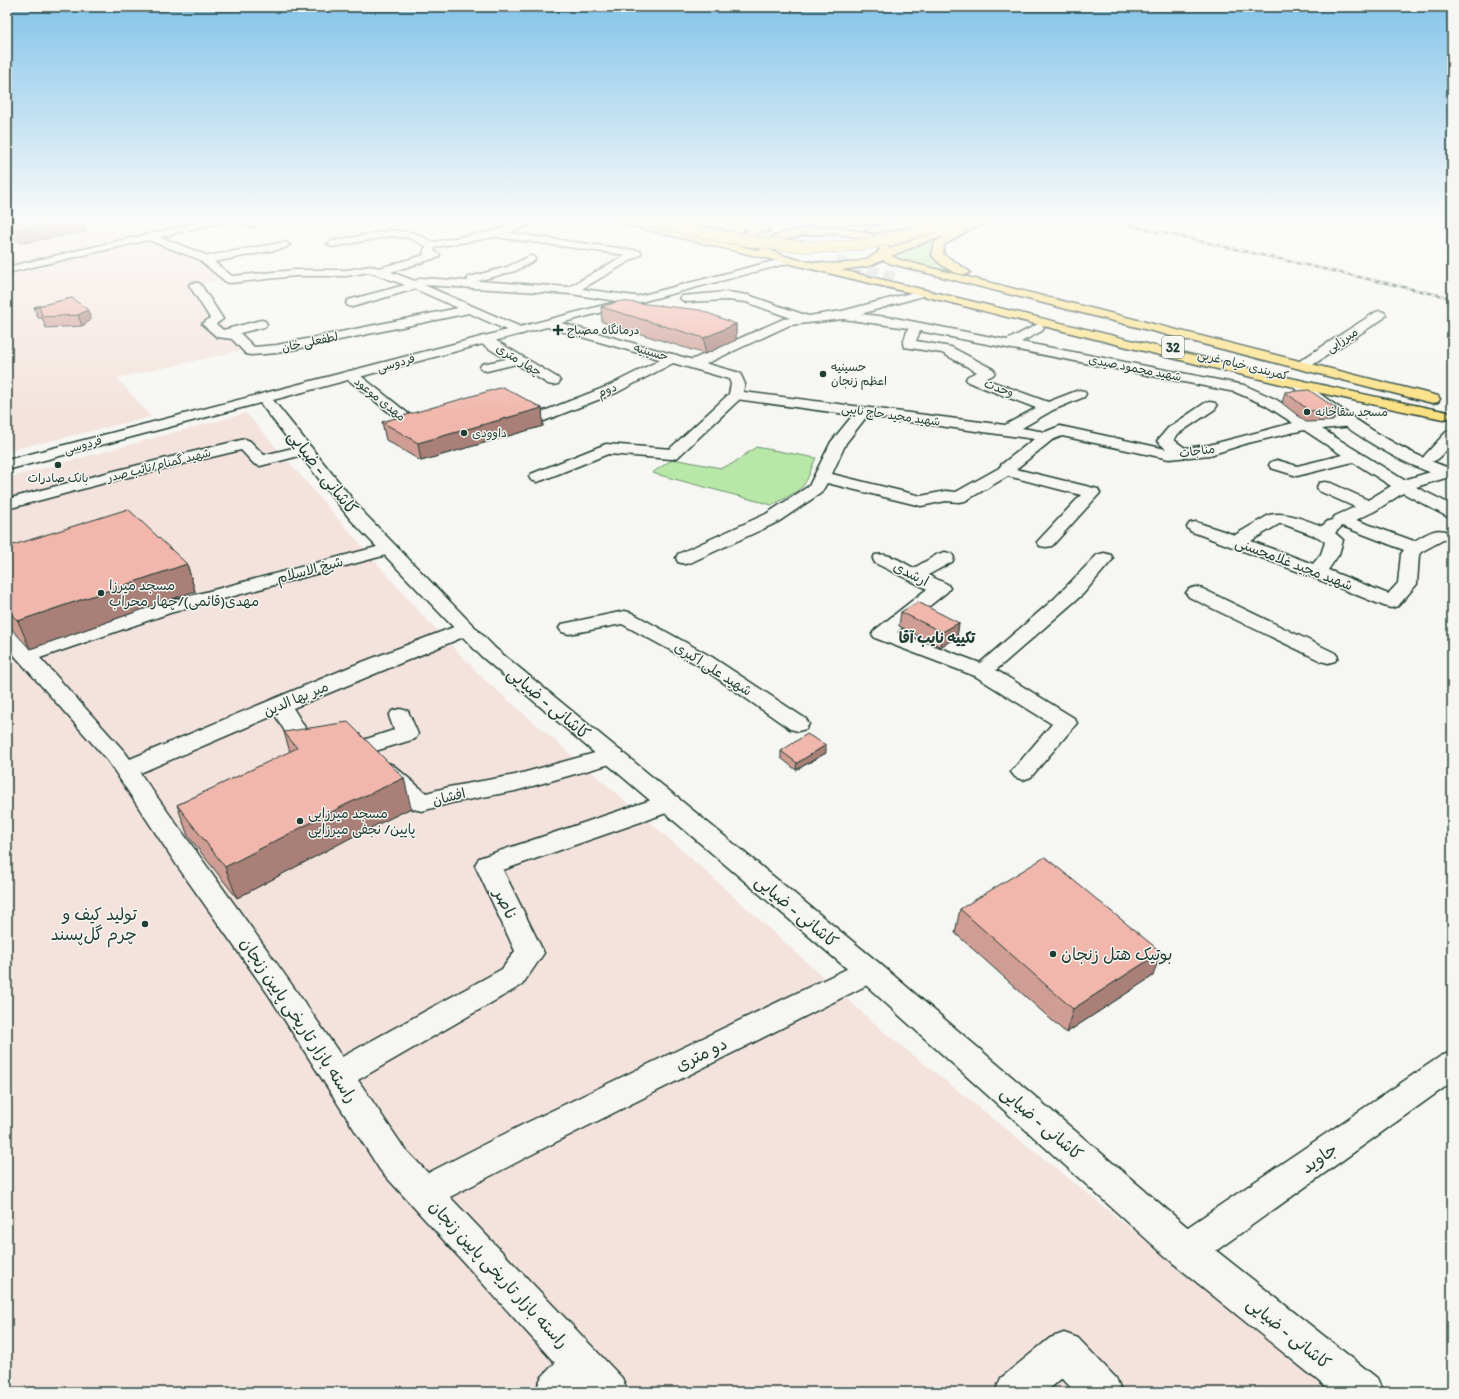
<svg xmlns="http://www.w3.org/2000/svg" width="1459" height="1399" font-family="Itim,'Playpen Sans Arabic',sans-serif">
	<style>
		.built { fill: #f4e3dd }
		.green { fill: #b8e8a8; stroke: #6c926e }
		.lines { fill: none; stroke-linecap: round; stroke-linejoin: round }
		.highway-tunnel { stroke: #cbd1cc; stroke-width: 11; stroke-dasharray: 11 5.5; stroke-linecap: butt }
		.street-casing { stroke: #1f3d34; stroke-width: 3 }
		.secondary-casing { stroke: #1f3d34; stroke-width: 3 }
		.highway-casing { stroke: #1f3d34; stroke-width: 3 }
		.street { fill: #f6f6f2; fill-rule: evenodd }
		.secondary { fill: #f6f6f2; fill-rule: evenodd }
		.highway { fill: #fbe080; fill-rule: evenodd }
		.rail-casing { stroke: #1f3d34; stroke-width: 2.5 }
		.rail { stroke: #f6f6f2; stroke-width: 1.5; stroke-dasharray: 4.5; stroke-linecap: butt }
		.highway-bridge-casing { stroke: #1f3d34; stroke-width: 12; stroke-linecap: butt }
		.highway-bridge { stroke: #fbe080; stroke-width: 11 }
		.wall { fill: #cf9d94; stroke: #1f3d34 }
		.shaded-wall { fill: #a98078; stroke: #1f3d34 }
		.building { fill: #f1b7ac; stroke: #1f3d34 }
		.poi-dot { fill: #1f3d34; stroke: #f6f6f2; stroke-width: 1.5 }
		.labels { text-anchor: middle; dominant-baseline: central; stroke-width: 3; stroke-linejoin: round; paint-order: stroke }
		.far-poi-label { font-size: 12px; fill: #1f3d34; stroke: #f6f6f2; text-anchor: start }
		.far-street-label { font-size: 12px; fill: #1f3d34; stroke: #f6f6f2 }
		.shield { fill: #f6f6f2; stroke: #60746d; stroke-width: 1 }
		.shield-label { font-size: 13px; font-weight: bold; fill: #1f3d34 }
		.street-label { font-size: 14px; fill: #1f3d34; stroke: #f6f6f2 }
		.poi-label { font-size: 14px; fill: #1f3d34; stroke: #f6f6f2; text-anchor: start }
		.neighbourhood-label { font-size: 15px; font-weight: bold; fill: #1f3d34; stroke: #f6f6f2 }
		.near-street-label { font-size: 17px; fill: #1f3d34; stroke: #f6f6f2 }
		.near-poi-label { font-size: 17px; fill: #1f3d34; stroke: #f6f6f2; text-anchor: end }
	</style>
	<rect width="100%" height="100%" fill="#f6f6f2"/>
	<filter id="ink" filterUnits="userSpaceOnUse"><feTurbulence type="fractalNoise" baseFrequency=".025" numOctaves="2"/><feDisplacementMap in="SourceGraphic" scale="8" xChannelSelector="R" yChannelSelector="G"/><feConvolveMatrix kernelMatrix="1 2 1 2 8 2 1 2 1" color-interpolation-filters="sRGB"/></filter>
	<g filter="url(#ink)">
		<path class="built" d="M 7,220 L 95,220 L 123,227 L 175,248 L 225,280 L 196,284 L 193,286 L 245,350 L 117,378 L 151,417 L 7,451 Z
			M 246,413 L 423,616 L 486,681 L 691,858 L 884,1032 L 1092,1197 L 1330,1392 L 7,1392 L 7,478 Z"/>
		<path class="green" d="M 939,237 L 931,248 L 931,256 L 941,265 L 974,279 L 903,261 L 890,255 Z
			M 756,447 L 816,458 C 811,467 809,479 802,487 C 795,494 781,500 772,505 L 652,473 L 673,459 L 721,468 L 732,464 Z"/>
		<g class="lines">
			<path class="highway-tunnel" d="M 742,231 L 790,243
				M 836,261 L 894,277"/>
			<defs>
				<path id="street" d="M 209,220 L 225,220 L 223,222 L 160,237 L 208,256 L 285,242 L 290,245 L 285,248 L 214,262 L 232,276 L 295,270 L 347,270 L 370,266 L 380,268 L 424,255 L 423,253 L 426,246 L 409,238 L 391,236 L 332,247 L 327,244 L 332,241 L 391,230 L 415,233 L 433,242 L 493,231 L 527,220 L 541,220 L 539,222 L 508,233 L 640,251 L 641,253 L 640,255 L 582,289 L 635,296 L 639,297 L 641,300 L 639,303 L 635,304 L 571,294 L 424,285 L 523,328 L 525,331 L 523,334 L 515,334 L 469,313 L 277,353 L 251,355 L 246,354 L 232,339 L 217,337 L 202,324 L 210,318 L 189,285 L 191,283 L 199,283 L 201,285 L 223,319 L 216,324 L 223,330 L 261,320 L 265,321 L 267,324 L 265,327 L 240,333 L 254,347 L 277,345 L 458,308 L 415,289 L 352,307 L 348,306 L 346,303 L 348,300 L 405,285 L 369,272 L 347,276 L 295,276 L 230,283 L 226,282 L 198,259 L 148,240 L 7,273 L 7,267 ZM 495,237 L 625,255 L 569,287 L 477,281 L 515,271 L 534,261 L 535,259 L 534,257 L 530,256 L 507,267 L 469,277 L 467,279 L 469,281 L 421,278 L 415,281 L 391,272 L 439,257 L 440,255 L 434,251 L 436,247 Z
					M 234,220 L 248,220 L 256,224 L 251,227 L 236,222 Z
					M 922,290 L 926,291 L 928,293 L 926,295 L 861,314 L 895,318 L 1007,340 L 1038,324 L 1042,325 L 1044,328 L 1042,331 L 1021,342 L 1244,385 L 1275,399 L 1309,420 L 1348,419 L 1353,420 L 1355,423 L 1353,426 L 1322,429 L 1404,480 L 1447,467 L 1452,468 L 1452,476 L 1416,487 L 1452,505 L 1452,517 L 1446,516 L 1403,493 L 1375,511 L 1356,520 L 1414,541 C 1424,536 1433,528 1445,531 L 1448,535 L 1445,539 L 1421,552 L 1419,555 L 1417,584 L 1398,606 L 1391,608 L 1384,606 L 1310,576 L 1190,531 L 1187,527 L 1190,523 L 1196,522 L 1235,535 L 1269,515 C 1287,511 1305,520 1322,526 L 1328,521 L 1332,520 L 1335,516 L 1355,507 L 1319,491 L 1317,487 L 1319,483 L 1325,482 L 1331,483 L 1368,500 L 1391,486 L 1353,462 L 1297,476 L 1271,468 L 1269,465 L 1271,462 L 1277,460 L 1297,466 L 1342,455 L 1304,430 L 1248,443 L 1210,455 L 1169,459 L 1062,436 L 1052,440 L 1016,469 L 1098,489 L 1100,493 L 1052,546 L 1046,547 L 1040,546 L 1037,542 L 1081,495 L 1008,476 L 965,501 L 959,502 L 946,501 L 921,506 L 827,483 L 821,493 L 778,522 L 692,562 L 685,564 L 678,562 L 676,558 L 678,554 L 766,514 L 809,486 L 831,442 L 853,415 L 736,399 L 731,398 L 729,395 L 731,392 L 736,391 L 1005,425 L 1036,408 L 968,382 L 966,379 L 968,376 L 977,372 L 942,353 L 904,347 L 903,344 L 908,328 L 843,319 L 790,325 L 699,367 L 689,367 L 687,364 L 689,361 L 783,319 L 791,318 L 746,302 L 727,300 L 686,302 L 682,300 L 680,298 L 682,296 L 727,292 L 748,295 L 808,316 L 842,311 ZM 920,331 L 1235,392 L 1265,405 L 1293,423 L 1209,445 L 1185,448 L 1174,440 L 1178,434 L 1215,409 L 1217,406 L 1215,403 L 1210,402 L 1205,403 L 1168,428 L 1157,441 L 1166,449 L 1060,426 L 1045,432 L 1022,428 L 1053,410 L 1084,397 L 1086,394 L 1084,391 L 1079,390 L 1048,402 L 985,379 L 993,375 L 995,372 L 993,369 L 951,347 L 916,341 ZM 867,416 L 1034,439 L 1002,464 L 999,468 L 956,492 L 946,491 L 921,496 L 832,474 L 846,443 ZM 1279,524 L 1283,524 L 1318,537 L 1325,542 L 1321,554 L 1313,564 L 1251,541 ZM 1342,526 L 1404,550 L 1401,554 L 1398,583 L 1388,594 L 1328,570 L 1339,554 L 1343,540 L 1335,533 Z
					M 1380,311 L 1384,312 L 1386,315 L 1384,318 L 1308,368 L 1298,368 L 1296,365 L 1298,362 L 1376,312 Z
					M 485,336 L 490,337 L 558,378 L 560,381 L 558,384 L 553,385 L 548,384 L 516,364 L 487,371 L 482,370 L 480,367 L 482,364 L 506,359 L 480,343 L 479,340 L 480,337 Z
					M 672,354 L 677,355 L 679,358 L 677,361 L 618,392 L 544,421 L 539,422 L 534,421 L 532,418 L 534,415 L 608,386 Z
					M 351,371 L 356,372 L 415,419 L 417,422 L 415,425 L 410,426 L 405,425 L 346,378 L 344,375 L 346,372 Z
					M 1452,429 L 1452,443 C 1444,452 1438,465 1425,461 L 1423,458 L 1425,455 L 1447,431 Z
					M 245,439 L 250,441 L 264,455 L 305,445 L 311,447 L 313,450 L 311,453 L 260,466 L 254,464 L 241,450 L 116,480 L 7,509 L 7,499 L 106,473 Z
					M 606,444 L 672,449 L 678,451 L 680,454 L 678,457 L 672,459 L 608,454 L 543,480 L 537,482 L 531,480 L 529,477 L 531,474 Z
					M 388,544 L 394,545 L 397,549 L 394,553 L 170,613 L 40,658 L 124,751 L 130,759 L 352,666 L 459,625 L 466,623 L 473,625 L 476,629 L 473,633 L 293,708 L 315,744 L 321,746 L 325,751 L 321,756 L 313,758 L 300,756 L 275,715 L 140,773 C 207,868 277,961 342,1057 L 502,969 L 515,951 L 475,865 L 479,858 L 660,797 L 669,795 L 678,797 L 681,803 L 678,809 L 503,870 L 544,953 L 522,985 L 358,1080 L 404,1148 L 428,1173 L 522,1125 L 859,963 L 869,960 L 879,963 L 883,971 L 879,979 L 546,1147 L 450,1197 L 622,1378 L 628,1392 L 535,1392 L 541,1378 L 555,1363 L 380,1170 L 268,994 L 178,867 L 108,761 L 7,647 L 7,628 L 14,630 L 30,648 L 156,605 Z
					M 945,552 L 952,554 L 954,558 L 952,562 L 928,575 L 947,584 L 950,588 L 947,592 L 897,632 L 980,663 L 1054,599 L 1097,555 L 1104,553 L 1111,555 L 1113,559 L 1083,594 L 996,670 L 1074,718 L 1077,723 L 1031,777 L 1023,780 L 1015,777 L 1011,772 L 1052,724 L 975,676 L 875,638 L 872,634 L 875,630 L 927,589 L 875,563 L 873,559 L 875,555 C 889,552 902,562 914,568 L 938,554 Z
					M 1196,587 L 1203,589 L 1335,653 L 1338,657 L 1335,661 L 1328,663 L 1321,661 L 1189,597 L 1186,593 L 1189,589 Z
					M 625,611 L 632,613 L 712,657 L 806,719 L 809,724 L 806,729 L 798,731 L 790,729 L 698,665 L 622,624 L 569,634 L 562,632 L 559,628 L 562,624 Z
					M 400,709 L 408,711 L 418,734 L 415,739 L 362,755 L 354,753 L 350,748 L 354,743 L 394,730 L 389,716 L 392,711 Z
					M 613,748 L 621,751 L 625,756 L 621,761 L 515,791 L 451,803 L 422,811 L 413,809 L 377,775 L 373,770 L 377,765 L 385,762 L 393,765 L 426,793 L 449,787 L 515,775 Z
					M 1452,1052 L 1452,1082 L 1199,1263 L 1186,1268 L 1173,1263 L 1168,1250 L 1173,1237 L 1441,1056 Z
					M 1064,1333 L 1078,1338 L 1116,1378 L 1122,1392 L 1075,1392 L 1062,1378 L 1046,1392 L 995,1392 L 1001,1378 L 1050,1338 Z"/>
				<path id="secondary" d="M 785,258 L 790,261 L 789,263 L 561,323 L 740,373 L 745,384 L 741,398 L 678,457 L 672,459 L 666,457 L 664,454 L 729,394 L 731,384 L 729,379 L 547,327 L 273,400 L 362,511 L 495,648 L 879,963 L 1199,1237 L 1377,1378 L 1383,1392 L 1332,1392 L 1173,1263 L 859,979 L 481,656 L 350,519 L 260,403 L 7,470 L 7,460 Z
					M 1298,380 L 1303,381 C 1349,416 1396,450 1452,469 L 1452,479 C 1392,464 1341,424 1293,387 L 1291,384 L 1293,381 Z"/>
				<path id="highway" d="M 614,220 L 630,220 L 714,240 L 715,238 L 737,235 L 751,230 L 721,222 L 719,220 C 736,220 751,223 768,227 L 769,229 L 768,231 L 760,231 C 756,239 734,241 725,242 L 760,251 L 760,247 C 778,222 855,224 879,238 C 884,241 887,245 890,249 C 921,236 964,220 997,220 L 995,222 L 973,228 L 944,245 L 943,254 L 970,272 L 968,274 C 957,277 938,264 932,255 L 935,242 L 945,236 L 928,241 L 891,256 L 900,260 L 1438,396 L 1440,399 L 1438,402 L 1433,403 L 1428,402 L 892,264 L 883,260 L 869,266 L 841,270 C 1042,317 1241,370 1443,411 L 1448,412 L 1450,415 L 1448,418 L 1443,419 C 1278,386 1115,344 952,303 C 840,275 728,250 616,222 ZM 805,235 C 828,234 864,231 880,250 C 860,272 795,264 771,250 L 770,247 L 781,240 Z
					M 692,220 L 708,220 L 743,228 L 744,230 L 739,233 L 694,222 Z
					M 774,220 L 891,220 L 886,223 L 825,225 L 779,223 Z
					M 915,220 L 936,220 L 931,223 L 871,233 L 866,230 L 871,227 Z"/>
			</defs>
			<use href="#street" class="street-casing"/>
			<use href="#secondary" class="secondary-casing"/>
			<use href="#highway" class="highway-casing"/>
			<use href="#street" class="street"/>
			<use href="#secondary" class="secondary"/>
			<use href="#highway" class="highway"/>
			<defs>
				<path id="rail" d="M 1107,220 L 1452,298"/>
			</defs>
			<use href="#rail" class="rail-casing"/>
			<use href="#rail" class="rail"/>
			<defs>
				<path id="highway-bridge" d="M 647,220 C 718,236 791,254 864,244 C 896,239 926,229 956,220"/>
			</defs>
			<use href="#highway-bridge" class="highway-bridge-casing"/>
			<use href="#highway-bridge" class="highway-bridge"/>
		</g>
		<path class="wall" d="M 17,220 L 82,220 L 86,231 L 22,243 L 8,236 L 7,232 L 7,222 Z
			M 72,298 L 91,320 L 82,326 L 46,328 L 42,318 L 38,318 L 34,307 Z
			M 601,307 L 736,324 L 736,340 L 705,354 L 602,322 Z
			M 1285,392 L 1337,409 L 1333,421 L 1306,422 L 1282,403 Z
			M 542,408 L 543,426 L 421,461 L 386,440 L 382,422 Z
			M 7,547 L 187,564 L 195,591 L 30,649 L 7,624 Z
			M 901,612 L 959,623 L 957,637 L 940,647 L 899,626 Z
			M 284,732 L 411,808 L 356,835 L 237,898 L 188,836 L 177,805 L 290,752 Z
			M 781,751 L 826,753 L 796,770 L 781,758 Z
			M 960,909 L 1153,976 L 1066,1033 L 955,933 Z"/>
		<path class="shaded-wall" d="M 72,220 L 82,220 L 86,231 L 22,243 L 17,230 Z
			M 88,310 L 91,320 L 82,326 L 78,315 Z
			M 736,324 L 736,340 L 705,354 L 704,338 Z
			M 542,408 L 543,426 L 421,461 L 418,443 Z
			M 187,564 L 195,591 L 30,649 L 18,621 Z
			M 959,623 L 957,637 L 940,647 L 942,632 Z
			M 826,745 L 826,753 L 796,770 L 797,763 Z
			M 404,778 L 411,808 L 356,835 L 237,898 L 225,867 L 347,804 Z
			M 1161,952 L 1153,976 L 1066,1033 L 1073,1009 Z"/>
		<path class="building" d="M 17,220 L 72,220 L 17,230 L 7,224 L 7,222 Z
			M 72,298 L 88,310 L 78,315 L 42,317 L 40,308 L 34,307 Z
			M 620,301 L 700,310 L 736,324 L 704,338 L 601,307 Z
			M 503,387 L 542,408 L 418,443 L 382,422 Z
			M 1309,390 L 1337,409 L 1310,411 L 1285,392 Z
			M 128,509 L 187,564 L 18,621 L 7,610 L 7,547 Z
			M 918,602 L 959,623 L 942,632 L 901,612 Z
			M 348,722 L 404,778 L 347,804 L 225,867 L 177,805 L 297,748 L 284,732 Z
			M 807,734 L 826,745 L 797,763 L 781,751 Z
			M 1045,857 L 1161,952 L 1073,1009 L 960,909 Z"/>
	</g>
	<linearGradient id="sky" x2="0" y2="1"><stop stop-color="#84c4ea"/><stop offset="0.53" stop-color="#fbfbf9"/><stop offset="1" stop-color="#fbfbf9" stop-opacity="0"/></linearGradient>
	<rect width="1459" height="416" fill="url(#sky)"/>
	<g class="poi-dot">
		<path d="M556 324h4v4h4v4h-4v4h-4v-4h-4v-4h4z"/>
		<circle cx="823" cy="374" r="4"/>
		<circle cx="1307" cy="412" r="4"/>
		<circle cx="464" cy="433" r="4"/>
		<circle cx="58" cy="465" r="4"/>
		<circle cx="101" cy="593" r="4"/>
		<circle cx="300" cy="821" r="4"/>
		<circle cx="145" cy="924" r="4"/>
		<circle cx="1053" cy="954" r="4"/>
	</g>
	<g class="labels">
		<g class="far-poi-label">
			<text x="567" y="330">درمانگاه مصباح</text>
			<text x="831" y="367">حسینیه<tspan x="831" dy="14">اعظم زنجان</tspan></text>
			<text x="1315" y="412">مسجد سقاخانه</text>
			<text x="472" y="433">داوودی</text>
			<text x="58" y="478" text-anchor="middle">بانک صادرات</text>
		</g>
		<g class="far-street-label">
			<text transform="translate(1342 340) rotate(-33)">میرزایی</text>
			<text transform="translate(310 342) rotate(-12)">لطفعلی خان</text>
			<text transform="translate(651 352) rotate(16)">حسینیه</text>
			<text transform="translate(519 360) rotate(31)">چهار متری</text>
			<text transform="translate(396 363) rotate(-15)">فردوسی</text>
			<text transform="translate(1243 365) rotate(14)">کمربندی خیام غربی</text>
			<text transform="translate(1135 368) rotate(11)">شهید محمود صیدی</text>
			<text transform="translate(999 388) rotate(20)">وحدت</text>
			<text transform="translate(607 390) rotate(-23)">دوم</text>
			<text transform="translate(380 399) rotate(39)">مهدی موعود</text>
			<text transform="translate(891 415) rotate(8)">شهید مجید حاج نایبی</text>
			<text transform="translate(83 445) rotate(-15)">فردوسی</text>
			<text transform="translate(1197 451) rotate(-8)">مناجات</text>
			<text transform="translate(159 465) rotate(-14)">شهید گمنام/نائب صدر</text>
		</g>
		<rect class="shield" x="1162" y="336" width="22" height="22" rx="3"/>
		<g class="shield-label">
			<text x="1173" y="347">32</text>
		</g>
		<g class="street-label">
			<text transform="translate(1294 564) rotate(21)">شهید مجید غلامحسنی</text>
			<text transform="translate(310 570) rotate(-15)">شیخ الاسلام</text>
			<text transform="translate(911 574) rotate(27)">ارشدی</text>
			<text transform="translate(713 669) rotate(32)">شهید علی اکبری</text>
			<text transform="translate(296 699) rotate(-23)">میر بها الدین</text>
			<text transform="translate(449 797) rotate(-14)">افشان</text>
		</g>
		<g class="poi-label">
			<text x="109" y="585">مسجد میرزا<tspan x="109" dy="16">مهدی(قائمی)/چهار محراب</tspan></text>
			<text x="308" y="813">مسجد میرزایی<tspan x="308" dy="16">پایین/ نجفی میرزایی</tspan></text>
		</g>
		<g class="neighbourhood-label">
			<text x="937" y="638">تکییه نایب آقا</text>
		</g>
		<g class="near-street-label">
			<text transform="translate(323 472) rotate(52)">کاشانی - ضیایی</text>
			<text transform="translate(549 703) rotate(40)">کاشانی - ضیایی</text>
			<text transform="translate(506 904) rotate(64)">ناصر</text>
			<text transform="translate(797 911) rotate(40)">کاشانی - ضیایی</text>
			<text transform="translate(299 1020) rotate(56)">راسته بازار تاریخی پایین زنجان</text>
			<text transform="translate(701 1054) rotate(-26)">دو متری</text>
			<text transform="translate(1042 1123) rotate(41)">کاشانی - ضیایی</text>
			<text transform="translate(1319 1158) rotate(-35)">جاوید</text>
			<text transform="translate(499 1274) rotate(47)">راسته بازار تاریخی پایین زنجان</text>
			<text transform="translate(1289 1333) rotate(39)">کاشانی - ضیایی</text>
		</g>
		<g class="near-poi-label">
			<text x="137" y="914">تولید کیف و<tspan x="137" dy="20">چرم گل‌پسند</tspan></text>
			<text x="1061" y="954" text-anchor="start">بوتیک هتل زنجان</text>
		</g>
	</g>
	<rect width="1459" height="1399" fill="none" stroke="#f6f6f2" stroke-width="24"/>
	<rect x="12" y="12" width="1435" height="1375" fill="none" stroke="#1f3d34" stroke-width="1.5" filter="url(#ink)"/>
</svg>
